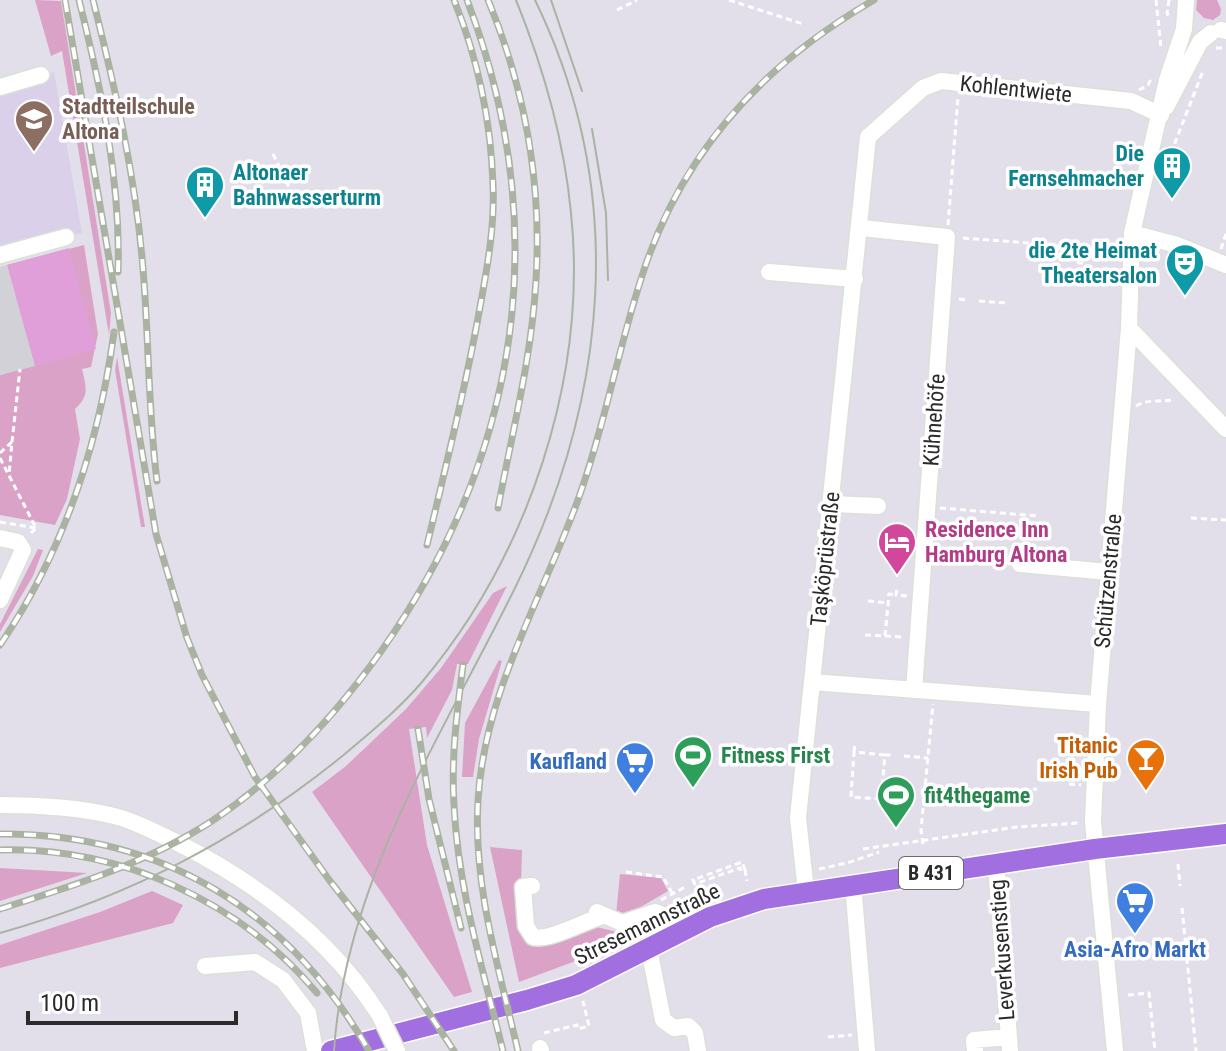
<svg xmlns="http://www.w3.org/2000/svg" width="1226" height="1051" font-family="'Roboto Condensed',sans-serif">
	<style>
		.education { fill: #dad0ea }
		.green { fill: #dba2c7 }
		.pitch { fill: #e19fd9 }
		.plaza { fill: #d3d1d8 }
		.lines { fill: none; stroke-linecap: round; stroke-linejoin: round }
		.minor-casing { stroke: #dbe1d4; stroke-width: 19 }
		.major-casing { stroke: #fff; stroke-width: 23 }
		.path { stroke: #fff; stroke-width: 3; stroke-dasharray: 6 4; stroke-linecap: butt }
		.minor { stroke: #fff; stroke-width: 16 }
		.major { stroke: #a26fe0; stroke-width: 20 }
		.tram { stroke: #aab3a2; stroke-width: 2 }
		.rail-casing { stroke: #aab3a2; stroke-width: 7 }
		.rail { stroke: #fff; stroke-width: 4; stroke-dasharray: 12; stroke-linecap: butt }
		.minor-bridge-casing { stroke: #dbe1d4; stroke-width: 19; stroke-linecap: butt }
		.minor-bridge { stroke: #fff; stroke-width: 16 }
		.labels { text-anchor: middle; dominant-baseline: central; stroke-width: 7; stroke-linejoin: round; paint-order: stroke }
		.shield { fill: #fff; stroke: #6b6b6b; stroke-width: 2 }
		.shield-label { font-size: 20px; font-weight: bold; fill: #2b2b2b }
		.street-label { font-size: 22px; fill: #2b2b2b; stroke: #fff }
		.education-label { font-size: 22px; font-weight: bold; fill: #785e54; stroke: #fff; text-anchor: start }
		.culture-label { font-size: 22px; font-weight: bold; fill: #0d838f; stroke: #fff; text-anchor: end }
		.hotel-label { font-size: 22px; font-weight: bold; fill: #b23c85; stroke: #fff; text-anchor: start }
		.food-label { font-size: 22px; font-weight: bold; fill: #c56008; stroke: #fff; text-anchor: end }
		.leisure-label { font-size: 22px; font-weight: bold; fill: #27864d; stroke: #fff; text-anchor: start }
		.shop-label { font-size: 22px; font-weight: bold; fill: #366cbe; stroke: #fff; text-anchor: end }
	</style>
	<rect width="100%" height="100%" fill="#e2dfeb"/>
	<path class="education" d="M 54,72 L 82,233 L 0,255 L 0,87 Z"/>
	<path class="green" d="M 35,0 L 61,1 L 111,313 L 109,335 L 62,51 L 51,56 Z
		M 1197,0 L 1217,0 L 1221,9 L 1220,15 L 1213,20 L 1204,18 L 1196,10 Z
		M 84,245 L 98,334 L 91,367 L 82,369 C 86,387 90,396 75,409 L 80,439 L 67,499 L 55,525 L 0,515 L 0,375 L 34,365 L 7,265 Z
		M 117,357 L 145,527 L 141,527 L 115,370 Z
		M 38,549 L 43,550 L 33,576 L 0,632 L 0,624 Z
		M 507,586 L 468,664 L 457,664 L 452,690 L 427,738 L 426,727 L 409,729 L 427,845 L 472,992 L 454,997 L 312,792 L 346,766 L 406,709 L 441,668 L 493,593 Z
		M 499,660 L 502,661 L 479,739 L 473,777 L 462,777 L 465,723 Z
		M 490,847 L 522,850 L 520,925 L 531,942 L 585,924 L 617,932 L 635,928 L 581,959 L 519,982 Z
		M 0,868 L 87,873 L 0,901 Z
		M 620,874 L 661,878 L 668,891 L 627,915 L 616,915 Z
		M 152,891 L 183,905 L 173,923 L 0,968 L 0,945 L 100,912 Z"/>
	<path class="pitch" d="M 69,248 L 96,349 L 35,366 L 7,265 Z"/>
	<path class="plaza" d="M 7,265 L 35,366 L 0,375 L 0,267 Z"/>
	<g class="lines">
		<defs>
			<path id="minor" d="M 1221,30 L 1226,31
				M 0,87 L 41,75
				M 1166,107 L 1200,42 L 1211,33
				M 861,228 L 947,237 L 914,690
				M 1132,233 L 1177,245 L 1226,265
				M 0,255 L 66,237
				M 769,272 L 855,279
				M 1129,328 L 1226,429
				M 832,504 L 878,506
				M 0,538 L 18,542 L 23,550 L 0,600
				M 1020,564 L 1109,572
				M 812,682 L 1098,704
				M 0,805 C 36,805 75,807 110,815 C 133,820 157,833 178,843 C 259,884 331,938 380,1016
				M 996,863 L 1010,1051
				M 853,884 L 867,1051
				M 532,886 L 523,887 L 526,926 L 533,937 C 550,941 584,921 603,916
				M 806,891 L 798,818 L 868,137 L 923,88 L 941,81 L 1131,101 L 1161,115
				M 597,912 L 622,923 L 655,912 L 691,926
				M 649,949 L 663,1020 L 674,1028 L 688,1026 L 695,1033 L 698,1051
				M 205,966 L 255,962 L 283,980 L 308,1013 L 315,1051
				M 540,1048 L 541,1051
				M 975,1051 L 974,1040 L 1009,1037
				M 1115,1051 L 1093,822 L 1098,704 L 1129,328 L 1132,233 L 1167,80 L 1184,29 L 1186,0"/>
			<path id="major" d="M 331,1051 L 527,1000 L 576,985 L 710,917 L 764,899 L 1095,849 L 1226,834"/>
		</defs>
		<use href="#minor" class="minor-casing"/>
		<use href="#major" class="major-casing"/>
		<path class="path" d="M 729,0 L 803,24
			M 1156,0 L 1161,48
			M 1169,0 L 1167,13 L 1170,19
			M 617,10 L 637,0
			M 1216,48 L 1226,48
			M 1139,90 L 1148,85 L 1151,79
			M 1171,153 L 1203,71
			M 273,154 L 298,206
			M 948,225 L 958,97
			M 963,238 L 1055,245 L 1079,263 L 1085,263
			M 1221,249 L 1226,234
			M 959,299 L 968,300
			M 979,301 L 1007,303
			M 1136,406 C 1149,398 1161,403 1175,399
			M 12,442 L 20,369
			M 0,453 L 12,442 L 9,475
			M 0,458 L 36,528 L 31,533
			M 940,508 L 1038,516
			M 1191,518 L 1226,520
			M 0,522 L 36,528
			M 897,590 L 896,595 L 907,596
			M 868,601 L 888,603
			M 865,635 L 903,637
			M 885,636 L 889,594 L 896,595
			M 854,752 L 855,743
			M 885,755 L 854,752 L 851,797 L 881,799 L 885,755 L 891,755
			M 904,756 L 928,758
			M 1069,784 L 1081,785
			M 924,803 L 1037,789
			M 923,844 L 921,830 L 933,704
			M 863,849 L 1017,827 L 1079,823
			M 1178,864 L 1180,886
			M 819,869 L 847,863 L 879,852
			M 745,870 L 742,862 L 693,880 L 695,884 L 740,868 L 741,871 L 745,870 L 747,881
			M 626,872 L 663,877 L 672,893
			M 661,900 L 687,886
			M 1182,908 L 1196,1051
			M 1128,995 L 1149,993 L 1155,1051
			M 544,1033 L 577,1025 L 578,1029 L 589,1026 L 583,1001
			M 828,1037 L 852,1035"/>
		<use href="#minor" class="minor"/>
		<use href="#major" class="major"/>
		<path class="tram" d="M 551,0 L 582,91
			M 592,129 L 606,213 L 608,280
			M 0,933 C 131,896 241,839 346,753 C 372,731 400,708 422,682 C 528,556 588,378 571,213 C 564,139 544,69 516,0
			M 334,1051 C 345,881 442,736 515,588 C 608,399 629,193 535,0"/>
		<defs>
			<path id="rail" d="M 65,0 L 156,534 L 187,638 L 202,675 L 255,777 L 330,881 L 403,974 L 454,1051
				M 79,0 C 101,88 121,181 118,272
				M 93,0 C 115,88 136,178 143,269 C 149,340 148,410 157,481
				M 488,0 C 525,89 542,183 536,280 C 532,356 512,433 498,508
				M 427,545 C 445,470 464,394 478,318 C 486,274 495,230 493,185 C 491,121 478,59 454,0
				M 0,645 C 64,551 99,444 114,332
				M 463,665 C 457,711 451,758 454,805 C 458,889 483,970 503,1051
				M 418,729 L 429,799 L 461,928
				M 0,834 C 162,833 289,911 369,1051
				M 0,850 C 120,847 240,901 317,993
				M 0,909 C 73,886 147,863 212,821 C 280,776 335,716 382,650 C 521,452 554,227 467,0
				M 518,1051 C 499,969 473,886 478,801 C 484,692 543,597 579,497 C 605,425 618,349 642,276 C 681,153 763,64 874,0"/>
		</defs>
		<use href="#rail" class="rail-casing"/>
		<use href="#rail" class="rail"/>
		<defs>
			<path id="minor-bridge" d="M 380,1016 L 397,1051"/>
		</defs>
		<use href="#minor-bridge" class="minor-bridge-casing"/>
		<use href="#minor-bridge" class="minor-bridge"/>
	</g>
	<defs>
		<symbol id="school-pin" viewBox="-11 -11 22 30"><path d="M0 17L-7.5 6A9.5 9.5 0 1 1 7.5 6Z" fill="#8d6e63" stroke="#fff"/><path d="M0-5L7-2L0 1L-7-2ZM-4 1L0 2.5L4 1V4Q0 6-4 4Z" fill="#fff"/></symbol>
		<symbol id="building-pin" viewBox="-11 -11 22 30"><path d="M0 17L-7.5 6A9.5 9.5 0 1 1 7.5 6Z" fill="#0f9aa8" stroke="#fff"/><path d="M-4-6H4V6H1V3H-1V6H-4ZM-2.5-4.3h1.7v1.8h-1.7ZM.8-4.3h1.7v1.8H.8ZM-2.5-1h1.7V.8h-1.7ZM.8-1h1.7V.8H.8Z" fill="#fff"/></symbol>
		<symbol id="theatre-pin" viewBox="-11 -11 22 30"><path d="M0 17L-7.5 6A9.5 9.5 0 1 1 7.5 6Z" fill="#0f9aa8" stroke="#fff"/><path d="M-5-5.5Q0-4 5-5.5V0Q5 5 0 6Q-5 5-5 0ZM-3.3-2.5H-1v1.5H-3.3ZM1-2.5H3.3v1.5H1ZM-2.8 1Q0 5.5 2.8 1Z" fill="#fff"/></symbol>
		<symbol id="hotel-pin" viewBox="-11 -11 22 30"><path d="M0 17L-7.5 6A9.5 9.5 0 1 1 7.5 6Z" fill="#d1479c" stroke="#fff"/><path d="M-6-4.5h1.5V1H6V5H4.5V3h-9V5H-6ZM-4 0a1.8 1.8 0 1 1 3.6 0ZM.5 0V-2.5h3Q6-2.5 6 0Z" fill="#fff"/></symbol>
		<symbol id="stadium-pin" viewBox="-11 -11 22 30"><path d="M0 17L-7.5 6A9.5 9.5 0 1 1 7.5 6Z" fill="#2e9e5b" stroke="#fff"/><path d="M0-5a6.5 5 0 1 0 0 10a6.5 5 0 1 0 0-10ZM-3.5-1.8h7v3.6h-7Z" fill="#fff"/></symbol>
		<symbol id="bar-pin" viewBox="-11 -11 22 30"><path d="M0 17L-7.5 6A9.5 9.5 0 1 1 7.5 6Z" fill="#e8710a" stroke="#fff"/><path d="M-6-5H6L.8 .8V4.5H3.5V6h-7V4.5H-.8V.8Z" fill="#fff"/></symbol>
		<symbol id="supermarket-pin" viewBox="-11 -11 22 30"><path d="M0 17L-7.5 6A9.5 9.5 0 1 1 7.5 6Z" fill="#3f7fe0" stroke="#fff"/><path d="M-6-5.5h2.5l.6 2H6L4.5 2H-2.5L-4.4-4H-6ZM-1.5 3.2a1.3 1.3 0 1 0 .1 0ZM3 3.2a1.3 1.3 0 1 0 .1 0Z" fill="#fff"/></symbol>
	</defs>
	<g fill-rule="evenodd">
		<use href="#school-pin" x="12" y="97" width="44" height="60"/>
		<use href="#building-pin" x="1150" y="144" width="44" height="60"/>
		<use href="#building-pin" x="183" y="163" width="44" height="60"/>
		<use href="#theatre-pin" x="1163" y="241" width="44" height="60"/>
		<use href="#hotel-pin" x="875" y="520" width="44" height="60"/>
		<use href="#stadium-pin" x="671" y="733" width="44" height="60"/>
		<use href="#bar-pin" x="1124" y="736" width="44" height="60"/>
		<use href="#supermarket-pin" x="613" y="739" width="44" height="60"/>
		<use href="#stadium-pin" x="874" y="773" width="44" height="60"/>
		<use href="#supermarket-pin" x="1113" y="879" width="44" height="60"/>
	</g>
	<g class="labels">
		<rect class="shield" x="899" y="857" width="64" height="32" rx="6"/>
		<g class="shield-label">
			<text x="931" y="873">B 431</text>
		</g>
		<g class="street-label">
			<text transform="translate(1016 89) rotate(6)">Kohlentwiete</text>
			<text transform="translate(934 420) rotate(-86)">Kühnehöfe</text>
			<text transform="translate(825 559) rotate(-84)">Taşköprüstraße</text>
			<text transform="translate(1108 581) rotate(-85)">Schützenstraße</text>
			<text transform="translate(647 924) rotate(-26)">Stresemannstraße</text>
			<text transform="translate(1002 950) rotate(-94)">Leverkusenstieg</text>
		</g>
		<g class="education-label">
			<text x="62" y="106">Stadtteilschule<tspan x="62" dy="25">Altona</tspan></text>
		</g>
		<g class="culture-label">
			<text x="1144" y="153">Die<tspan x="1144" dy="25">Fernsehmacher</tspan></text>
			<text x="233" y="172" text-anchor="start">Altonaer<tspan x="233" dy="25">Bahnwasserturm</tspan></text>
			<text x="1157" y="250">die 2te Heimat<tspan x="1157" dy="25">Theatersalon</tspan></text>
		</g>
		<g class="hotel-label">
			<text x="925" y="529">Residence Inn<tspan x="925" dy="25">Hamburg Altona</tspan></text>
		</g>
		<g class="food-label">
			<text x="1118" y="745">Titanic<tspan x="1118" dy="25">Irish Pub</tspan></text>
		</g>
		<g class="leisure-label">
			<text x="721" y="755">Fitness First</text>
			<text x="924" y="795">fit4thegame</text>
		</g>
		<g class="shop-label">
			<text x="607" y="761">Kaufland</text>
			<text x="1135" y="949" text-anchor="middle">Asia-Afro Markt</text>
		</g>
	</g>
	<path d="M28 1011v12h208v-12" fill="none" stroke="#2b2b2b" stroke-width="4"/>
	<text x="40" y="1011" font-size="24" fill="#2b2b2b" stroke="#ffffff" stroke-width="6" paint-order="stroke">100 m</text>
</svg>
